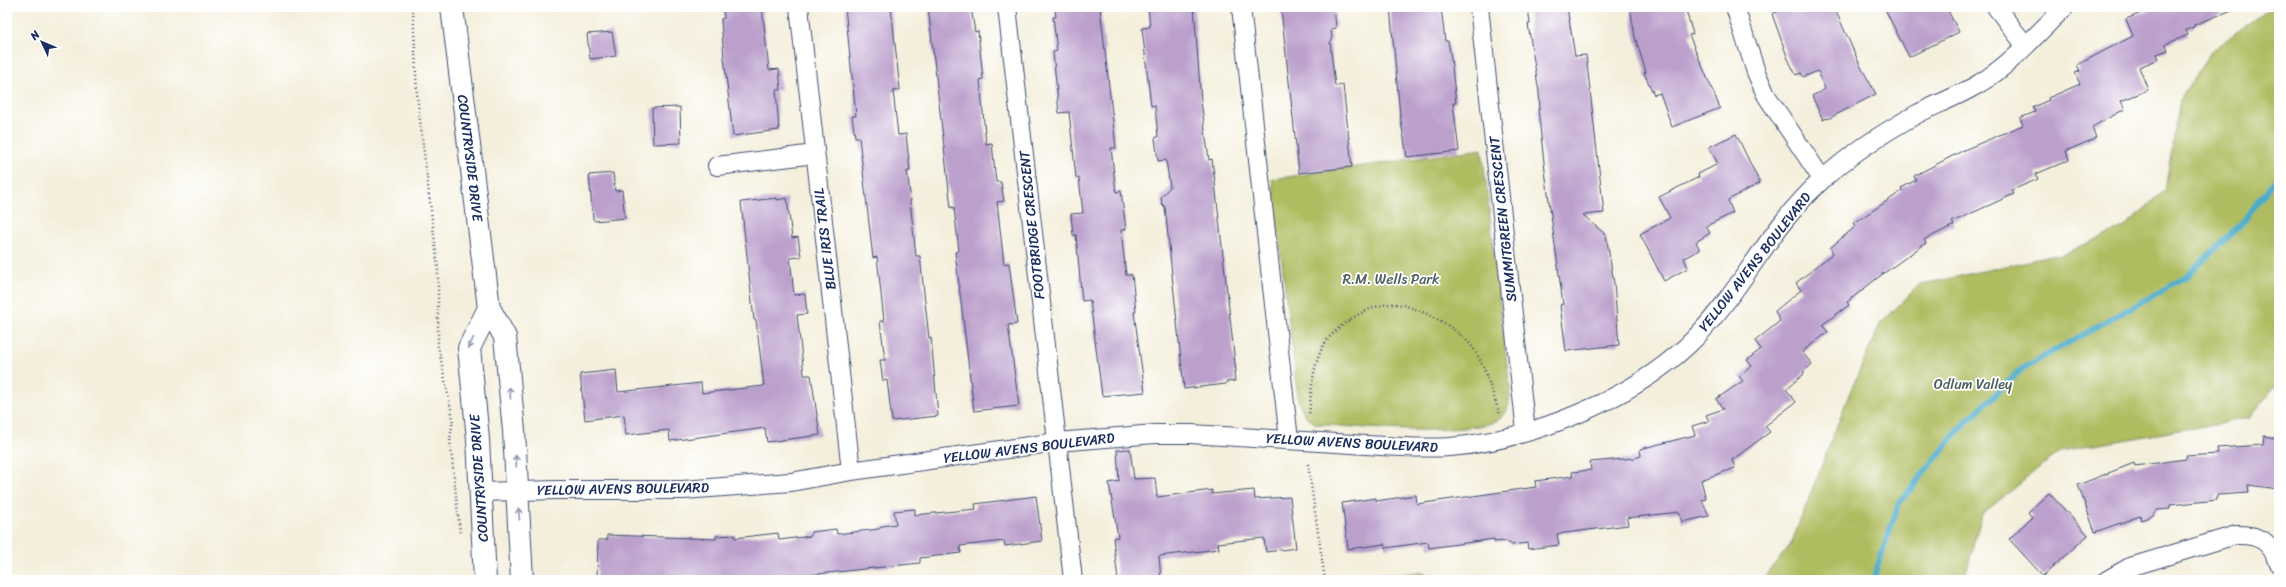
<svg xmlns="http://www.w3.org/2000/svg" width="2286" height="587" font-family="Sriracha,sans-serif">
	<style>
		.green { fill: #afbc5e; stroke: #65765e }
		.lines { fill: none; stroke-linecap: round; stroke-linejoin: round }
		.stream { stroke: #4aacc9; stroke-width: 6 }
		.building { fill: #bba0cc }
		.minor-casing { stroke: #3c4c71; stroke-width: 20 }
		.secondary-casing { stroke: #3c4c71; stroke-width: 24 }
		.path { stroke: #3c4c71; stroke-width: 2.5; stroke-dasharray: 1 3; stroke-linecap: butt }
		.minor { stroke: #fff; stroke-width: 18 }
		.secondary { stroke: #fff; stroke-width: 22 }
		.oneway { stroke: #8d97ae }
		.labels { text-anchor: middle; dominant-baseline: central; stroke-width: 3.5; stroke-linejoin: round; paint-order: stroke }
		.street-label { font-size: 14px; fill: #1b2f5e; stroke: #fff }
		.park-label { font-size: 14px; fill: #4f605e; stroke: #fff }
	</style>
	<rect width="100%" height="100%" fill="#fff"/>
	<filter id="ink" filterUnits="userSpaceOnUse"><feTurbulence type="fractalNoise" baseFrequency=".025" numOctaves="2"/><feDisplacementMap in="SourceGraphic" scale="8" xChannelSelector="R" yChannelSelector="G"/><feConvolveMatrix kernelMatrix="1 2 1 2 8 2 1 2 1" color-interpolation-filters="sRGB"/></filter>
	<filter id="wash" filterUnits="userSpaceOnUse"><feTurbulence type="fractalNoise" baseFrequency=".012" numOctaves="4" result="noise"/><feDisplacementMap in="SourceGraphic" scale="16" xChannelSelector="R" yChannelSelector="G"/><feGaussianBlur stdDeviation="0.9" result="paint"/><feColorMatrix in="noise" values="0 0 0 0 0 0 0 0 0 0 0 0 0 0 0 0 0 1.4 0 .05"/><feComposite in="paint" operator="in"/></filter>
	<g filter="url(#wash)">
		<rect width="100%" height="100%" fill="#f4efdc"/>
		<path class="green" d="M 2271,7 L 2279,7 L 2279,381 L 2249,418 L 2061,451 L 1982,514 L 1964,580 L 1762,580 L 1791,544 L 1850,392 L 1880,324 L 1919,285 L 2065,253 L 2123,228 L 2165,190 L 2180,100 L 2212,50 Z
			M 1482,149 L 1510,390 C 1510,400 1509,411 1501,418 C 1490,426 1475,426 1463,428 C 1413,433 1366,428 1317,424 C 1306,419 1302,411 1298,400 L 1272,179 Z
			M 1419,572 L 1444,580 L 1364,580 Z"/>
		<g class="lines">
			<path class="stream" d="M 1873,580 L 1899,503 L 1964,424 L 2022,369 L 2186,277 L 2240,225 L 2279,175"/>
		</g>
		<g id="blocks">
			<path class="building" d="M 723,7 L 762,7 L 769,70 L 779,69 L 781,90 L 776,90 L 779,130 L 733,136 L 724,58 L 721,19 L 724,18 Z
				M 845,7 L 891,7 L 900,90 L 893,91 L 898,135 L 906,134 L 910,171 L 907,171 L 911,201 L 910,201 L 916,256 L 920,256 L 929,338 L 931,337 L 938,416 L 892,421 L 887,380 L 883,381 L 880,360 L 885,360 L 880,321 L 884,321 L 877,257 L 873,258 L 859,137 L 855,137 L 852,116 L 856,116 Z
				M 928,7 L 971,7 L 975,32 L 978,31 L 983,79 L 980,80 L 986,144 L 992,143 L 996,182 L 1001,182 L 1004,201 L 997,202 L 1004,264 L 1009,263 L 1017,324 L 1008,325 L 1019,406 L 974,411 L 955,252 L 959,251 L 954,207 L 951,208 Z
				M 1059,7 L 1100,7 L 1116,148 L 1111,148 L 1116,192 L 1121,191 L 1126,229 L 1121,230 L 1126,275 L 1132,275 L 1136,312 L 1134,312 L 1145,392 L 1102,396 L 1090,300 L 1082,301 L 1076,235 L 1073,235 L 1071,214 L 1083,213 L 1079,178 L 1076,178 L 1069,112 L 1059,113 L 1057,92 L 1053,52 L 1057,51 L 1053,17 L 1056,17 L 1055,10 L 1059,9 Z
				M 1148,7 L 1194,7 L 1201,101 L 1209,160 L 1212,159 L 1215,183 L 1236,372 L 1234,372 L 1235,381 L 1226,382 L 1226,384 L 1184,389 L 1165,207 L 1162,204 L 1161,197 L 1170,187 L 1166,160 L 1158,161 L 1155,138 L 1158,137 L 1155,105 L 1151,106 L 1142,28 L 1150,27 Z
				M 1296,7 L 1334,7 L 1336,28 L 1331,29 L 1332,40 L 1330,42 L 1335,86 L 1343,85 L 1352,167 L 1299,173 L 1281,9 Z
				M 1390,7 L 1441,7 L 1445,41 L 1448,41 L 1451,58 L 1456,103 L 1453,103 L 1459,151 L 1407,157 L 1400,115 Z
				M 1528,7 L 1567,7 L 1575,56 L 1586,55 L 1604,213 L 1583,215 L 1606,235 L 1614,283 L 1619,345 L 1566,351 L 1560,305 L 1563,304 L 1545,171 L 1538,109 L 1540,109 L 1539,92 L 1528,24 L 1530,24 Z
				M 1630,7 L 1685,7 L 1693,34 L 1689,35 L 1720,108 L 1672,127 L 1660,93 L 1654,95 L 1644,73 L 1646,72 L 1635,37 Z
				M 1778,7 L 1834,7 L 1860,65 L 1876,94 L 1828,119 L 1827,118 L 1823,120 L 1812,96 L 1825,89 L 1818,71 L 1803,77 L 1801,73 L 1796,75 L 1788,59 L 1772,14 L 1779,11 Z
				M 1884,7 L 1946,7 L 1959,32 L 1909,57 Z
				M 2156,7 L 2237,8 L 2194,25 L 2194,27 L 2186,30 L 2188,35 L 2166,44 L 2168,50 L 2157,54 L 2159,59 L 2139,67 L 2148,90 L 2121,101 L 2125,109 L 2092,127 L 2096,138 L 2066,151 L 2069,160 L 2036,174 L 2038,179 L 2012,190 L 2014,194 L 1952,222 L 1954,225 L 1924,240 L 1926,243 L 1880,276 L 1847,302 L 1849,305 L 1822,325 L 1828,332 L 1802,352 L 1812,364 L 1803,372 L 1804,374 L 1786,389 L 1796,402 L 1765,426 L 1770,432 L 1732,460 L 1735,468 L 1701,480 L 1706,499 L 1702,500 L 1709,516 L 1682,522 L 1679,512 L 1627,518 L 1628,525 L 1557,534 L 1559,545 L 1528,549 L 1527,543 L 1512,545 L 1506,541 L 1494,542 L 1494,539 L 1429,548 L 1428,542 L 1385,548 L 1385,544 L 1348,549 L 1342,503 L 1376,498 L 1376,501 L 1416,495 L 1417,504 L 1536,487 L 1535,481 L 1573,476 L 1572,472 L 1591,470 L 1590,462 L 1635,458 L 1641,456 L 1640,449 L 1695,435 L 1692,426 L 1709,421 L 1706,415 L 1723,409 L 1716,399 L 1743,381 L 1739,376 L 1752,366 L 1747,360 L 1761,349 L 1755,341 L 1780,321 L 1775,311 L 1801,290 L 1796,283 L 1833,253 L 1830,248 L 1856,226 L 1854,223 L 1902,191 L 1901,188 L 1916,180 L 1914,176 L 1964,150 L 2023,125 L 2020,118 L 2035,112 L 2033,107 L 2049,100 L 2048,98 L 2080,84 L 2075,73 L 2080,71 L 2077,65 L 2133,36 L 2126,19 Z
				M 612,32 L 616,56 L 590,59 L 587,34 Z
				M 680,107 L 681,143 L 653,144 L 652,108 Z
				M 1736,134 L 1760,183 L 1728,200 L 1733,213 L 1706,226 L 1710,233 L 1696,242 L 1700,250 L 1684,258 L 1688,268 L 1664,281 L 1640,234 L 1670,218 L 1659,197 L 1699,177 L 1698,174 L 1718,164 L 1709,147 Z
				M 613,173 L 615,191 L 622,190 L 625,218 L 595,221 L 593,219 L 589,175 Z
				M 777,198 L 777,200 L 787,198 L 792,238 L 798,237 L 801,257 L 790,258 L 794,295 L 805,294 L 807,314 L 797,315 L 804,375 L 811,375 L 820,435 L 767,442 L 765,428 L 670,441 L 669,430 L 626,435 L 624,415 L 585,420 L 580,374 L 616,370 L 618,392 L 701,383 L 702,393 L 764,386 L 756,320 L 754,320 L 741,202 Z
				M 2264,436 L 2279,439 L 2279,489 L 2248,485 L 2249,493 L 2217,495 L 2217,500 L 2170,505 L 2170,509 L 2157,510 L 2152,516 L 2141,520 L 2140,516 L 2095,532 L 2078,485 L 2134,463 L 2135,466 L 2186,459 L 2186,456 L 2218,454 L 2217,448 L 2263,445 Z
				M 1130,449 L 1134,479 L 1155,478 L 1157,497 L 1212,490 L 1212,494 L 1254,490 L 1255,499 L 1290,497 L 1296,548 L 1266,552 L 1264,538 L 1218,543 L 1219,549 L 1159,556 L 1161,580 L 1118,580 L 1113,538 L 1118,537 L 1109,483 L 1119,481 L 1117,450 Z
				M 2049,493 L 2088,535 L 2043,576 L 2009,539 L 2032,517 L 2028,512 Z
				M 1036,496 L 1042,541 L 1005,546 L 1004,541 L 960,546 L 961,553 L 920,558 L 920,563 L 800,576 L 801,580 L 597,580 L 598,540 L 607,540 L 607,535 L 716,539 L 716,536 L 735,535 L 735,538 L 778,533 L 779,540 L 811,536 L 811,532 L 836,529 L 837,534 L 879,529 L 882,526 L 896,524 L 894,511 L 915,509 L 915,515 L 976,509 L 975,504 Z"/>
		</g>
	</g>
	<g filter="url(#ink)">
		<use href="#blocks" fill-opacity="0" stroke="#3c4c71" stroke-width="1"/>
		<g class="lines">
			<defs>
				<path id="minor" d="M 799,7 L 851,471
					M 1007,7 L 1073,580
					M 1241,7 L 1289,440
					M 1479,7 L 1526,432
					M 1735,7 L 1756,72 L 1766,95 L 1822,179
					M 1996,7 L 2025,45
					M 717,166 L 815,154
					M 481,492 L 556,490 L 683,490 L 791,482 L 851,471 L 1057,442 L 1155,434 L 1191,434 C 1244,437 1298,441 1352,444 C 1384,446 1418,449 1450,447 C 1530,440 1628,401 1687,346 C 1739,297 1768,228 1821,181 C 1850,154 1884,132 1919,113 C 1939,103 1961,95 1980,83 C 2012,64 2038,32 2065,7
					M 2107,580 L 2130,567 L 2236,535 C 2260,534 2271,542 2279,564"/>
				<path id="secondary" d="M 452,7 L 489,308 L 505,337 L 514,431 L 522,580
					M 485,580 L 478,439 L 469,348 L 489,308"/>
			</defs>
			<use href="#minor" class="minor-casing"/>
			<use href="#secondary" class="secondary-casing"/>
			<path class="path" d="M 413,7 L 417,95 L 438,268 L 438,346 L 453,419 L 450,439 L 460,533
				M 1309,417 C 1311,393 1312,368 1323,346 C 1335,326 1370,303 1394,304 C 1416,305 1456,327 1470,344 C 1485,363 1491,391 1500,414
				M 1308,464 L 1325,580"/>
			<use href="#minor" class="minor"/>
			<use href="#secondary" class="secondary"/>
		</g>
		<defs><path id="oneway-shaft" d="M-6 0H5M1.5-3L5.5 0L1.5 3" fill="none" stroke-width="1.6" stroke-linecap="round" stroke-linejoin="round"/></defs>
		<g class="oneway">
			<use href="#oneway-shaft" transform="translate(471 343) rotate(113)"/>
			<use href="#oneway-shaft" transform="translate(510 393) rotate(-95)"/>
			<use href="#oneway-shaft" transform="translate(516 461) rotate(-94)"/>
			<use href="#oneway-shaft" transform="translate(519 514) rotate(-94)"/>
		</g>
	</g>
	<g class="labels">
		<g class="street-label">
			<text transform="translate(470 158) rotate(83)">COUNTRYSIDE DRIVE</text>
			<text transform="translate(1503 219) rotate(-96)">SUMMITGREEN CRESCENT</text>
			<text transform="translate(1032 225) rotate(-96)">FOOTBRIDGE CRESCENT</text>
			<text transform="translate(825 239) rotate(-97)">BLUE IRIS TRAIL</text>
			<text transform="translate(1755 262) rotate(-52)">YELLOW AVENS BOULEVARD</text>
			<text transform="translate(1352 443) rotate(3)">YELLOW AVENS BOULEVARD</text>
			<text transform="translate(1029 448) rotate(-7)">YELLOW AVENS BOULEVARD</text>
			<text transform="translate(479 478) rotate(-94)">COUNTRYSIDE DRIVE</text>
			<text transform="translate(623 489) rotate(-1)">YELLOW AVENS BOULEVARD</text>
		</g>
		<g class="park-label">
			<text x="1391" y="279">R.M. Wells Park</text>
			<text x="1973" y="384">Odlum Valley</text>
		</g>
	</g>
	<rect width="2286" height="587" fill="none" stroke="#fff" stroke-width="24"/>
	<g transform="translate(42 42) rotate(314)" stroke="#ffffff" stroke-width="3" paint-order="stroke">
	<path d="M0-3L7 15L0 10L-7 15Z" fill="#1b2f5e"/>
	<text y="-6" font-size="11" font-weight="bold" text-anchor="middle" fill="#1b2f5e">N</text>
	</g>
</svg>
